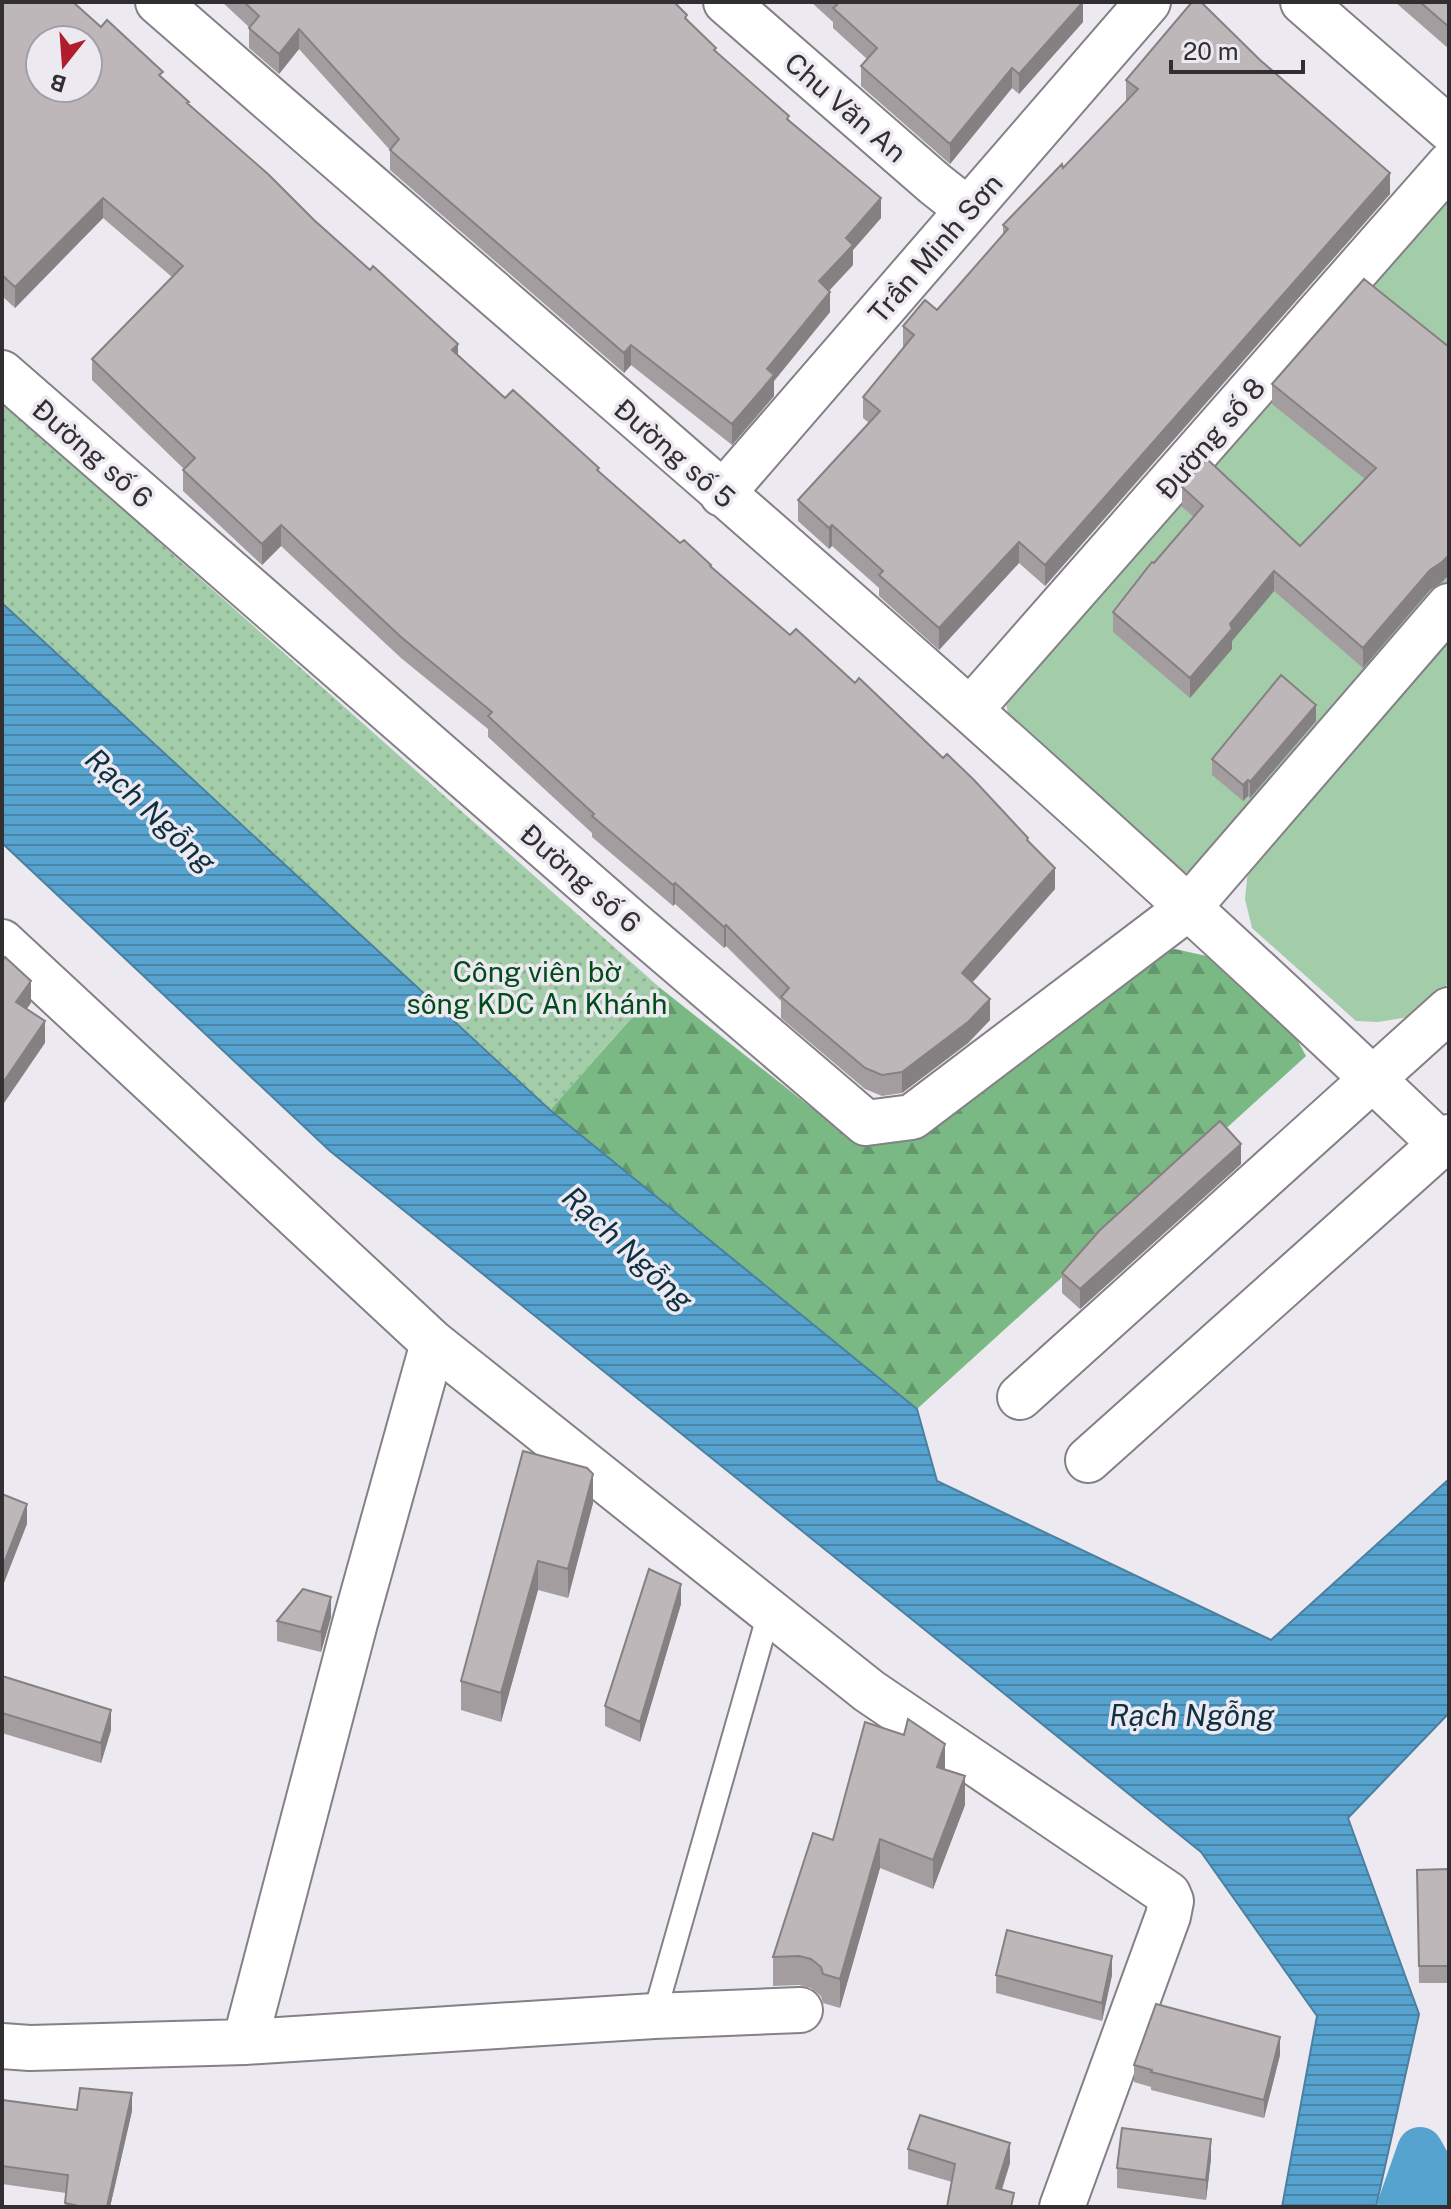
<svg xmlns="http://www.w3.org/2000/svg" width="1451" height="2209" font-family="'Public Sans',sans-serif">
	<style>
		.green { fill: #a2cda8 }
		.forest { fill: url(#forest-firs) }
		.park { fill: url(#park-dots) }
		.water { fill: url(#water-rules); stroke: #4c80a1; stroke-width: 2 }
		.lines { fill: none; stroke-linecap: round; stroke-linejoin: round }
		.canal { stroke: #57a3d0; stroke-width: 46 }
		.service-casing { stroke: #848087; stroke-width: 26 }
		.minor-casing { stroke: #848087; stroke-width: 48 }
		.service { stroke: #fff; stroke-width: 22 }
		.minor { stroke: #fff; stroke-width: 44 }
		.wall { fill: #a39da0 }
		.shaded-wall { fill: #858082 }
		.building { fill: #beb7ba; stroke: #858082; stroke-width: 2; fill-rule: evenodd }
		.labels { text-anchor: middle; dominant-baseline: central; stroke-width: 7; stroke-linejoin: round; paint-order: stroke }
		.street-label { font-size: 28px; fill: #312f32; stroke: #ede9f0 }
		.park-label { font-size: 28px; fill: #004c1b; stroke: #ede9f0 }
		.water-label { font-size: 30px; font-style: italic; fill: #0d3043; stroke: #ede9f0 }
	</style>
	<defs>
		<pattern id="forest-firs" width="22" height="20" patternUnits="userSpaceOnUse" patternTransform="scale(2)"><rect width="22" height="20" fill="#7ab984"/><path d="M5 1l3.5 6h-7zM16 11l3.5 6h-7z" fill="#65976d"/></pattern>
		<pattern id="park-dots" width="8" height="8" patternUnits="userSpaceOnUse" patternTransform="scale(2)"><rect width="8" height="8" fill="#a2cda8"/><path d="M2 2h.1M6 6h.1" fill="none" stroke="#8cb091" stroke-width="1.8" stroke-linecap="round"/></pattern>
		<pattern id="water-rules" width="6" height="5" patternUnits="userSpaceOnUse" patternTransform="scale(2)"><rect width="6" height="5" fill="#57a3d0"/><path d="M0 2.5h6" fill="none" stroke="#4985a9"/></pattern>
	</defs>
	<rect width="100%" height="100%" fill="#ede9f0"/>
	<path class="green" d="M 1449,186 L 1449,590 L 1204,873 L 1180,872 L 1009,718 L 1004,694 Z
		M 1449,622 L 1449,983 L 1409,1017 L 1378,1022 L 1356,1021 L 1252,928 L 1245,899 L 1248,870 Z"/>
	<path class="forest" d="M 1175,949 L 1211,957 L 1293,1032 L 1306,1056 L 917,1409 L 550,1110 L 659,987 L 808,1105 L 849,1131 L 1145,957 Z"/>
	<path class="park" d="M 2,402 L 659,987 L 550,1110 L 2,603 Z"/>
	<path class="water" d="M 2,603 L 550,1110 L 917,1409 L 937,1481 L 1271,1640 L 1449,1479 L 1449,1713 L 1348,1818 L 1419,2014 L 1376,2207 L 1282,2207 L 1317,2016 L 1201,1852 L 330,1151 L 2,843 Z"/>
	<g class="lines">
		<path class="canal" d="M 1400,2207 L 1420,2150 L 1449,2201"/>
		<defs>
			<path id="service" d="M 654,2016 L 769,1613"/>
			<path id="minor" d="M 158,2 C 589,378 1028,748 1441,1144
				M 726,2 L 935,184 L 968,210
				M 1303,2 L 1449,129
				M 2,373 L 631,922 L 866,1123 L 912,1117 L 1188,908 L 1449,606
				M 722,494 L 1148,2
				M 970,710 L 1449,165
				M 2,942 L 433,1343 L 869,1691 L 1168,1894 L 1171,1901 L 1168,1916 L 1062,2207
				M 1020,1397 L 1449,1010
				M 1088,1460 L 1449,1137
				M 245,2042 L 355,1623 L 433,1343
				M 2,2046 L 30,2048 L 245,2042 L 654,2016 L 800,2010"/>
		</defs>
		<use href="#service" class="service-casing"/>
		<use href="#minor" class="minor-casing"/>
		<use href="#service" class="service"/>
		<use href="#minor" class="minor"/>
	</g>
	<path class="wall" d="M 2,2 L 163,78 L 189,104 L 505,398 L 599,473 L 680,543 L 711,568 L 1028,842 L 1055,889 L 972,983 L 990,1020 L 968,1043 L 902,1093 L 882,1096 L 865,1089 L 781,1018 L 781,1001 L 726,946 L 724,948 L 675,904 L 673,906 L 592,837 L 592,833 L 488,737 L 488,729 L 401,658 L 281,546 L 262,565 L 183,491 L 183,470 L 184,469 L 92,380 L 92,359 L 172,277 L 103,218 L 15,308 L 2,296 Z
		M 222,2 L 674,2 L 687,20 L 716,51 L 789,121 L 881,218 L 853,250 L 853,265 L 829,291 L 830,312 L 774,381 L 774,396 L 732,445 L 631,365 L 624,373 L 390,170 L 390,150 L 299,49 L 279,74 L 249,48 L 249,27 Z
		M 811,2 L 1083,2 L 1083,22 L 1019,94 L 1012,88 L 950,164 L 861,86 L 861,66 L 867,59 L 833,28 L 833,22 Z
		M 1395,2 L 1449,2 L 1449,49 Z
		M 1126,80 L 1390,194 L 1045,586 L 1019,563 L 939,650 L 879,596 L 879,588 L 832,546 L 829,549 L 798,521 L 798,500 L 869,423 L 863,418 L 863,397 L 904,348 L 903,347 L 903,326 L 937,310 L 1003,235 L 1003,225 L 1063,168 L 1126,101 Z
		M 1364,279 L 1442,582 L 1430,590 L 1363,668 L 1274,591 L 1232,641 L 1232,649 L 1190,698 L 1113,632 L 1113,612 L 1194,517 L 1182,507 L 1182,487 L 1300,546 L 1365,479 L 1272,404 L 1272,384 Z
		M 1316,721 L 1250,798 L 1248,796 L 1243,801 L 1212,775 L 1212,759 Z
		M 1241,1164 L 1080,1309 L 1062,1293 L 1062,1273 Z
		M 523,1451 L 593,1503 L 568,1598 L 538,1590 L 501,1722 L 461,1710 L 461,1681 Z
		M 681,1604 L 640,1742 L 605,1726 L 605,1706 Z
		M 331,1617 L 321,1652 L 277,1641 L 277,1621 Z
		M 2,1676 L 111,1730 L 101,1763 L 2,1733 Z
		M 945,1770 L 965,1805 L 933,1889 L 880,1868 L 840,2008 L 823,2003 L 821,1996 L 811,1988 L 799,1985 L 773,1986 L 773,1957 L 833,1840 Z
		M 1449,1869 L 1449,1983 L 1419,1983 L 1417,1870 Z
		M 996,1975 L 1112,1975 L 1102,2021 L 996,1993 Z
		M 1280,2055 L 1264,2118 L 1151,2090 L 1151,2087 L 1134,2082 L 1134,2065 Z
		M 2,2100 L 77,2110 L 132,2111 L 110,2207 L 65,2207 L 66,2193 L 2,2184 Z
		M 908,2149 L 1010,2163 L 1002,2190 L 952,2182 L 908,2169 Z
		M 1211,2159 L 1206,2200 L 1117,2188 L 1117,2168 Z"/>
	<path class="shaded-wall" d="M 1083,2 L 1083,22 L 1019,94 L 1019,74 Z
		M 299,29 L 299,49 L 279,74 L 279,54 Z
		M 1012,68 L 1012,88 L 950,164 L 950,144 Z
		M 1390,173 L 1390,194 L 1045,586 L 1045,565 Z
		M 103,198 L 103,218 L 15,308 L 15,287 Z
		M 881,198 L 881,218 L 853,250 L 853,265 L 819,301 L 819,281 L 846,238 Z
		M 830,292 L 830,312 L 774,381 L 774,396 L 732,445 L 732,424 L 767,369 Z
		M 458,344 L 458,365 L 452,350 Z
		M 631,345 L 631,365 L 624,373 L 624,353 Z
		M 281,525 L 281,546 L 262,565 L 262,544 Z
		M 832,525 L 832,546 L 829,549 L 829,528 Z
		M 1019,542 L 1019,563 L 939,650 L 939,628 Z
		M 1449,555 L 1449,575 L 1442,582 L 1430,590 L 1363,668 L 1363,648 L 1430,570 Z
		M 1274,571 L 1274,591 L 1232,641 L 1232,649 L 1190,698 L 1190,678 L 1230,624 Z
		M 1316,705 L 1316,721 L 1250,798 L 1250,782 Z
		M 1248,780 L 1248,796 L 1243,801 L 1243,785 Z
		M 1055,868 L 1055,889 L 962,994 L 962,973 Z
		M 675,883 L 675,904 L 673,906 L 673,885 Z
		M 726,925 L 726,946 L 724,948 L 724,927 Z
		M 31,981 L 31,1003 L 16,1024 L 16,1002 Z
		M 990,999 L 990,1020 L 968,1043 L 902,1093 L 902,1072 Z
		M 45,1021 L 45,1043 L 2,1106 L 2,1084 Z
		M 1241,1144 L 1241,1164 L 1080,1309 L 1080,1289 Z
		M 593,1474 L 593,1503 L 568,1598 L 568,1569 Z
		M 27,1504 L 27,1524 L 2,1588 L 2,1568 Z
		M 538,1561 L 538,1590 L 501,1722 L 501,1693 Z
		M 681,1584 L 681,1604 L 640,1742 L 640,1722 Z
		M 331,1597 L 331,1617 L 321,1652 L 321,1632 Z
		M 111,1710 L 111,1730 L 101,1763 L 101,1743 Z
		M 945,1744 L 945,1773 L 937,1767 Z
		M 965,1776 L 965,1805 L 933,1889 L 933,1860 Z
		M 880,1839 L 880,1868 L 840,2008 L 840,1979 Z
		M 1112,1956 L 1112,1975 L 1102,2021 L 1102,2003 Z
		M 1280,2037 L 1280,2055 L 1264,2118 L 1264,2100 Z
		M 132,2093 L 132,2111 L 110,2207 L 107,2207 Z
		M 1211,2139 L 1211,2159 L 1206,2200 L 1206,2180 Z
		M 1010,2143 L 1010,2163 L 996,2207 L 996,2188 Z"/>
	<path class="building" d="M 2,2 L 73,2 L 101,27 L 107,20 L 163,72 L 159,75 L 189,102 L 187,103 L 268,174 L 314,220 L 370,270 L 373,266 L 458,344 L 452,350 L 505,398 L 513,390 L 599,468 L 597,470 L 680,543 L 684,540 L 711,565 L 710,566 L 790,635 L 796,629 L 855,683 L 859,678 L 943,758 L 947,754 L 974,780 L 1028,838 L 1027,840 L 1055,868 L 962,973 L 990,999 L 968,1022 L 902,1072 L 882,1075 L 865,1068 L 781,997 L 789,988 L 726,925 L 724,927 L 675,883 L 673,885 L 592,816 L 594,814 L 488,716 L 492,712 L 401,637 L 281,525 L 262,544 L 183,470 L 195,458 L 92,359 L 183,266 L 103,198 L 15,287 L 2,275 ZM 40,40 L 88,40 L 88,88 L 40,88 Z
		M 244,2 L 674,2 L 687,15 L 685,18 L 716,48 L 714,50 L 789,116 L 787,119 L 881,198 L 846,238 L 853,245 L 819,281 L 830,292 L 767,369 L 774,375 L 732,424 L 631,345 L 624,353 L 390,150 L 399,139 L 299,29 L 279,54 L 249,28 L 259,16 Z
		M 834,2 L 1083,2 L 1019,74 L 1012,68 L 950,144 L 861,66 L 877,48 L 833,8 L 837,5 Z
		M 1192,2 L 1201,2 L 1260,60 L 1390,173 L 1045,565 L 1019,542 L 939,628 L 879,575 L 883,571 L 832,525 L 829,528 L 798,500 L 880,411 L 863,397 L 914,335 L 903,326 L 925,300 L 937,310 L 1008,229 L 1003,225 L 1062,164 L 1063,168 L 1138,89 L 1126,80 Z
		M 1420,2 L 1449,2 L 1449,27 Z
		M 1364,279 L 1449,347 L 1449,555 L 1442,562 L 1430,570 L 1363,648 L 1274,571 L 1230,624 L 1232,629 L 1190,678 L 1113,612 L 1152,562 L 1154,563 L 1203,506 L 1182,487 L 1207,459 L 1300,546 L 1376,468 L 1272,384 Z
		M 1281,675 L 1316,705 L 1250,782 L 1248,780 L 1243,785 L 1212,759 Z
		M 5,957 L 31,981 L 16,1002 L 45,1021 L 2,1084 L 2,961 Z
		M 1220,1121 L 1241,1144 L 1080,1289 L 1062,1273 L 1100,1230 Z
		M 523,1451 L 587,1468 L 593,1474 L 568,1569 L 538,1561 L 501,1693 L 461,1681 Z
		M 2,1494 L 27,1504 L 2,1568 Z
		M 649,1569 L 681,1584 L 640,1722 L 605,1706 Z
		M 303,1589 L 331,1597 L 321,1632 L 277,1621 Z
		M 2,1676 L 111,1710 L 101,1743 L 2,1713 Z
		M 908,1719 L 945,1744 L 937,1767 L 965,1776 L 933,1860 L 880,1839 L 840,1979 L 823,1974 L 821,1967 L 811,1959 L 799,1956 L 773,1957 L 813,1833 L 833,1840 L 865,1722 L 904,1735 Z
		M 1449,1869 L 1449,1966 L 1419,1966 L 1417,1870 Z
		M 1007,1930 L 1112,1956 L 1102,2003 L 996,1975 Z
		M 1156,2004 L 1280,2037 L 1264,2100 L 1151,2072 L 1152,2070 L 1134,2065 Z
		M 80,2088 L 132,2093 L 107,2207 L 83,2207 L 65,2203 L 68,2175 L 2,2166 L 2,2100 L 77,2110 Z
		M 920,2115 L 1010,2143 L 996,2188 L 1014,2193 L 1011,2207 L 947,2207 L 955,2164 L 908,2149 Z
		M 1122,2128 L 1211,2139 L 1206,2180 L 1117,2168 Z"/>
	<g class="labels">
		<g class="street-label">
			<text transform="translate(846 107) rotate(41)">Chu Văn An</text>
			<text transform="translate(935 248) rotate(-49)">Trần Minh Sơn</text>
			<text transform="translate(1210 438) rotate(-49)">Đường số 8</text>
			<text transform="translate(93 453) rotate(41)">Đường số 6</text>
			<text transform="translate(675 453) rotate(41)">Đường số 5</text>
			<text transform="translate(581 878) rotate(41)">Đường số 6</text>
		</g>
		<g class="park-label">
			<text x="537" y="971">Công viên bờ<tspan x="537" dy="32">sông KDC An Khánh</tspan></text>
		</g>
		<g class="water-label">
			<text transform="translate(151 810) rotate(43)">Rạch Ngỗng</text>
			<text transform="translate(628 1248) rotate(43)">Rạch Ngỗng</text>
			<text x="1192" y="1715">Rạch Ngỗng</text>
		</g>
	</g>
	<rect width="1451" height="2209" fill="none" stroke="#312f32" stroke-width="8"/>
	<g transform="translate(64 64) rotate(197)"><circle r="38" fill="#ede9f0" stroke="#a29fa4" stroke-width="2"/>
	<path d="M0-6L14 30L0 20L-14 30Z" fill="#b01e2d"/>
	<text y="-12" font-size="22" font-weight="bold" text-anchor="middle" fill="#312f32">B</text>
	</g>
	<path d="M1171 60v12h132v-12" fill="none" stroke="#312f32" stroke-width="4"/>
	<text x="1183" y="60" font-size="24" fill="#312f32" stroke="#ede9f0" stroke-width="6" paint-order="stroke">20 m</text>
</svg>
